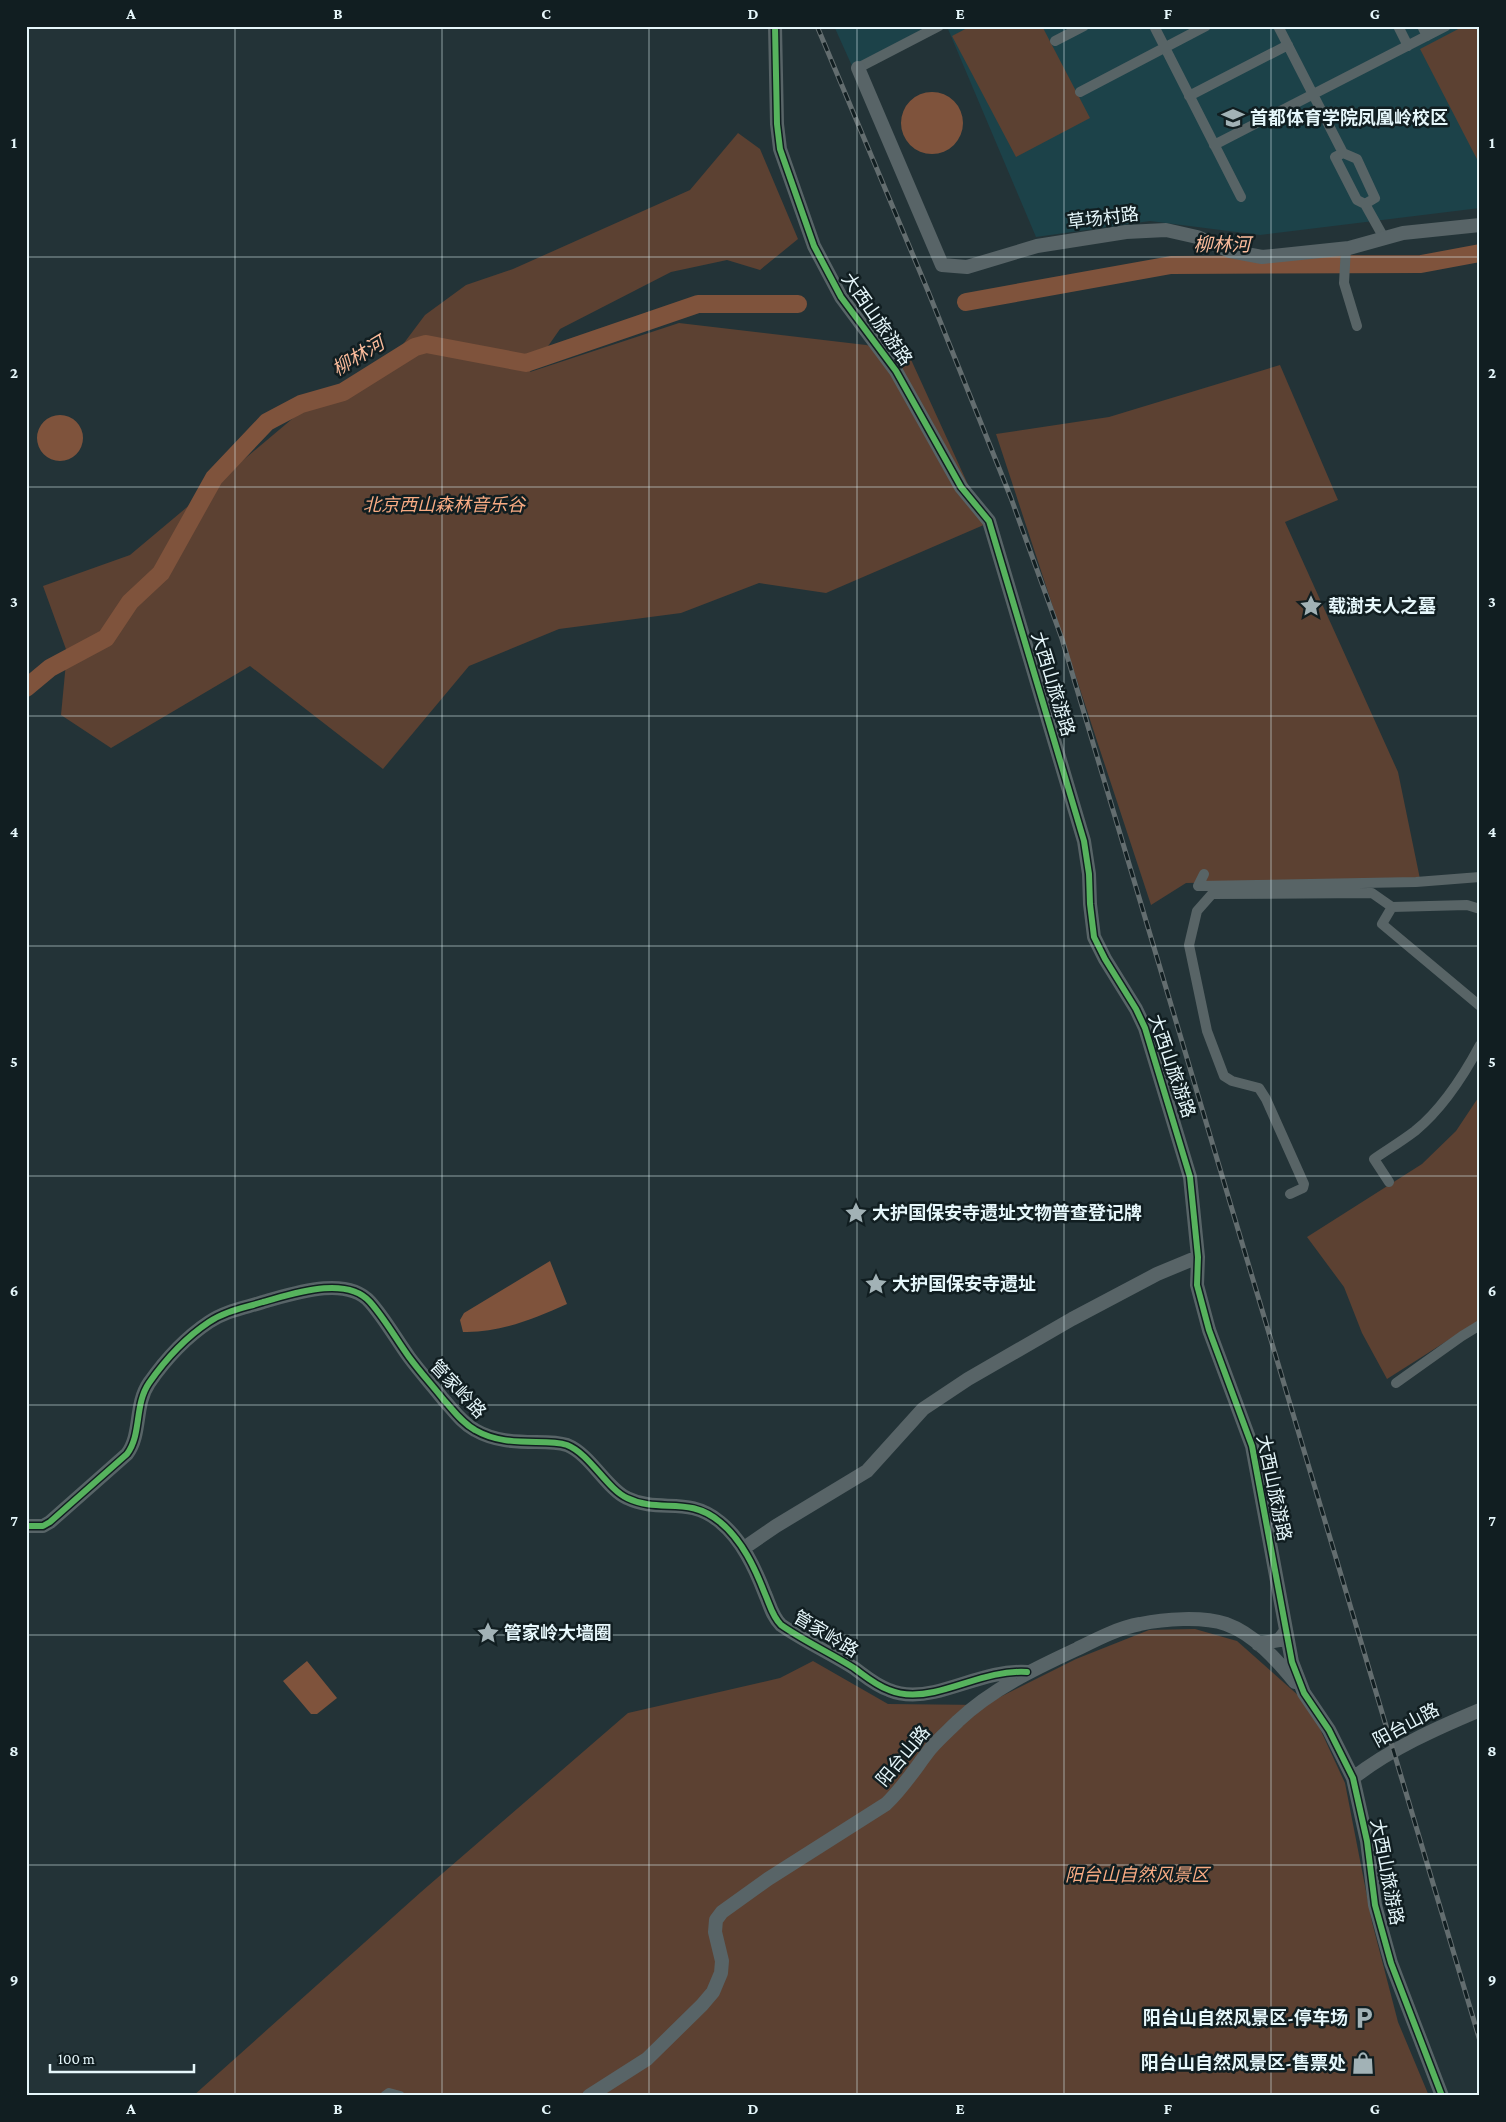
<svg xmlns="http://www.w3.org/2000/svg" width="1506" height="2122" font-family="'Crimson Pro','Noto Sans SC',serif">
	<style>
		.built { fill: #1c4249 }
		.green { fill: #5c4132 }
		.water { fill: #7f533c }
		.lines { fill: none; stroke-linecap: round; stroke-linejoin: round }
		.river { stroke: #7f533c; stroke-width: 18 }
		.street { stroke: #586466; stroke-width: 10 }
		.secondary { stroke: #586467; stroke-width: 14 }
		.rail-casing { stroke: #636d6f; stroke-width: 5 }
		.rail { stroke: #111e21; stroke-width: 3; stroke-dasharray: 9; stroke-linecap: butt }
		.cycleway-casing { stroke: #111e21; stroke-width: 9 }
		.cycleway { stroke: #56b35d; stroke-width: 6 }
		.grid { fill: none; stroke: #e6f7fb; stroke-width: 1; stroke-opacity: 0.55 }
		.labels { text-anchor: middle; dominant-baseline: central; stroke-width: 5; stroke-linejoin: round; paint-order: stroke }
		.poi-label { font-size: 18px; font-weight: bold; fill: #e6f7fb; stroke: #111e21; text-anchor: start }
		.street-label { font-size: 18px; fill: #e6f7fb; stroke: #111e21 }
		.park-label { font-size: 18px; font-style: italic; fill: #f8ab83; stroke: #111e21 }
		.water-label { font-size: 19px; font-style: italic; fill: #fabb9b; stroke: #111e21 }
		.neatline { fill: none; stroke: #e6f7fb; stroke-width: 2 }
		.grid-label { font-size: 16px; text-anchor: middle; font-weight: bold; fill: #e6f7fb }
	</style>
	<rect width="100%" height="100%" fill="#233337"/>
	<path class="built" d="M 834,26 L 929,26 L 852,66 Z
		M 952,26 L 1480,26 L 1480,208 L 1260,235 L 1150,221 L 1036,237 L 948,29 Z"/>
	<path class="green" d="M 971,26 L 1042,26 L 1090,118 L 1016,157 L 952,36 Z
		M 1464,26 L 1480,26 L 1480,165 L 1420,49 Z
		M 738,133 L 760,149 L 798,239 L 760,270 L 727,260 L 671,272 L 560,329 L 530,372 L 679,323 L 866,345 L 908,353 L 986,524 L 826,593 L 759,583 L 681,613 L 559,629 L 469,666 L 383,769 L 250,666 L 111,748 L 61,715 L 67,652 L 43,586 L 130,555 L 317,398 L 401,347 L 425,315 L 466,285 L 513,269 L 690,190 Z
		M 1280,365 L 1338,500 L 1285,522 L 1398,772 L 1420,879 L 1186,883 L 1151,905 L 996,434 L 1109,417 Z
		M 1480,1095 L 1480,1320 L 1387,1379 L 1362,1333 L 1344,1287 L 1307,1237 L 1422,1164 L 1456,1131 Z
		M 1195,1629 L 1237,1641 L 1309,1705 L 1345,1783 L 1372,1922 L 1398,2022 L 1429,2096 L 193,2096 L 421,1892 L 628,1713 L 780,1678 L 813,1661 L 888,1704 L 984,1705 L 1076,1659 L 1149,1630 Z"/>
	<path class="water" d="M901 123a31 31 0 1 1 62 0a31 31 0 1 1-62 0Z
		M37 438a23 23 0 1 1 46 0a23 23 0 1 1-46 0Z
		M 550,1261 L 567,1304 C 533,1319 500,1333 463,1332 L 460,1320 L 464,1313 Z
		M 307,1661 L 337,1698 L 317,1714 L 311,1714 L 283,1681 Z"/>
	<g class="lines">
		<path class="river" d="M 966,302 L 1171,265 L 1421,264 L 1480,253
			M 26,688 L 50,668 L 106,638 L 130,602 L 161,573 L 214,478 L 267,422 L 301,404 L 343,392 L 415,347 L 426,344 L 526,363 L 698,304 L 798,304"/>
		<path class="street" d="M 1154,26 L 1241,197
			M 1278,26 L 1343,153
			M 1398,26 L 1408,46
			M 1422,26 L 1427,36
			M 1055,41 L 1084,26
			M 858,68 L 939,26
			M 1080,92 L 1206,26
			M 1189,96 L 1288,45
			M 1214,145 L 1446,26
			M 1365,204 L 1357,200 L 1335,157 L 1343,153 L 1357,159 L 1375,198 L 1365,204 L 1384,238
			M 1346,248 L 1344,283 L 1357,326
			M 1204,874 L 1198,886 L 1416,882 L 1480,877
			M 1480,909 L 1467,905 L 1392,907 L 1382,924 L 1480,1006
			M 1389,1182 L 1374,1159 C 1387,1150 1402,1141 1415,1131 C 1442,1109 1464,1075 1480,1045
			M 1290,1194 L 1303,1188 L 1304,1184 L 1266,1099 L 1259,1088 L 1232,1081 L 1224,1076 L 1207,1031 L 1189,945 L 1197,911 L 1212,894 L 1372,893 L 1392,907
			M 1396,1383 L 1462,1336 L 1480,1325
			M 385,2096 L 389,2093 L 400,2096"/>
		<path class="secondary" d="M 775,26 L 777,124 L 780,149 L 814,246 L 841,297 L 896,371 L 961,487 L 989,521 L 1084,841 L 1089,874 L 1090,904 L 1094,937 L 1105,959 L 1136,1009 L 1145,1028 L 1190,1177 L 1198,1257 L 1197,1285 L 1209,1330 L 1252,1446 L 1292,1662 L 1304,1693 L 1329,1730 L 1353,1778 L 1367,1841 L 1375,1905 L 1391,1963 L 1442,2096
			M 858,68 L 942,265 L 967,267 L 1037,246 L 1126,232 L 1166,230 L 1197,237 L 1230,251 L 1262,257 L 1349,248 L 1403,233 L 1480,225
			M 26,1526 L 43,1526 L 50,1522 L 127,1454 C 142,1434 134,1405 149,1383 C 165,1360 185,1338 209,1322 C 225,1311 244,1308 263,1302 C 292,1294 346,1275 370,1302 C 385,1319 396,1339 409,1357 C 420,1372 432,1385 443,1399 C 453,1410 462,1423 475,1430 C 494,1441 515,1442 536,1442 C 545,1442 558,1442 567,1445 C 590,1454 607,1489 627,1498 C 660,1514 688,1495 720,1522 C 742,1540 755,1568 765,1594 C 770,1605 772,1616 781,1625 C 804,1641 830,1653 854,1668 C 865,1676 875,1685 889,1690 C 903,1696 920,1695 934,1692 C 965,1685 994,1670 1027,1672
			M 744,1548 L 776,1526 L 867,1471 L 923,1409 L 968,1379 L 1072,1319 L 1157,1274 L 1198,1257
			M 1258,1644 L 1279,1640 L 1286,1631
			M 1353,1778 C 1390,1749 1437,1728 1480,1710
			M 589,2096 L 647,2059 L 702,2005 L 713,1992 L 721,1973 L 722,1961 L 715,1932 L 716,1920 L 722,1912 L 768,1879 L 886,1804 C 904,1787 916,1767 931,1748 C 939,1739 949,1730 958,1721 C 992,1689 1034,1669 1077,1649 C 1097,1639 1118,1628 1140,1624 C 1164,1619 1202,1616 1226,1624 C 1254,1634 1277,1660 1295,1682"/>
		<defs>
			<path id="rail" d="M 817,26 L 928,291 L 1011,498 L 1062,639 L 1480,2041"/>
		</defs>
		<use href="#rail" class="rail-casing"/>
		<use href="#rail" class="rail"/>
		<defs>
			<path id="cycleway" d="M 775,26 L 777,124 L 780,149 L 814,246 L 841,297 L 896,371 L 961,487 L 989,521 L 1084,841 L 1089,874 L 1090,904 L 1094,937 L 1105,959 L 1136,1009 L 1145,1028 L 1190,1177 L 1198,1257 L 1197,1285 L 1209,1330 L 1252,1446 L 1292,1662 L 1304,1693 L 1329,1730 L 1353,1778 L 1367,1841 L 1375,1905 L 1391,1963 L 1442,2096
				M 26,1526 L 43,1526 L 50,1522 L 127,1454 C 142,1434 134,1405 149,1383 C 165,1360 185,1338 209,1322 C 225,1311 244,1308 263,1302 C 292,1294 346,1275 370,1302 C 385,1319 396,1339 409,1357 C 420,1372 432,1385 443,1399 C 453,1410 462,1423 475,1430 C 494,1441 515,1442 536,1442 C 545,1442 558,1442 567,1445 C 590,1454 607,1489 627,1498 C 660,1514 688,1495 720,1522 C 742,1540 755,1568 765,1594 C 770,1605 772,1616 781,1625 C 804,1641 830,1653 854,1668 C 865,1676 875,1685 889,1690 C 903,1696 920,1695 934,1692 C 965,1685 994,1670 1027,1672"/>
		</defs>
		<use href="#cycleway" class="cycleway-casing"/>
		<use href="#cycleway" class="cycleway"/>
	</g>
	<path class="grid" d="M 235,26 L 235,2096M 442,26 L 442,2096M 649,26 L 649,2096M 857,26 L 857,2096M 1064,26 L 1064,2096M 1271,26 L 1271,2096M 26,257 L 1480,257M 26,487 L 1480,487M 26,716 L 1480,716M 26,946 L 1480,946M 26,1176 L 1480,1176M 26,1405 L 1480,1405M 26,1635 L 1480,1635M 26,1865 L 1480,1865"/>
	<defs>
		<symbol id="university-bare" viewBox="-9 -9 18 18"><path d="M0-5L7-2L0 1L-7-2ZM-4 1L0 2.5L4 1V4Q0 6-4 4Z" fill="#a2b2b6" stroke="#111e21" stroke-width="2.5" paint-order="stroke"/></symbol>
		<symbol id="sight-bare" viewBox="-9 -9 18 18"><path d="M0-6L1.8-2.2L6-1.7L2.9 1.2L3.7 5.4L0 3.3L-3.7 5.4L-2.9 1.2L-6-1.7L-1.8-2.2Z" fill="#a2b2b6" stroke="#111e21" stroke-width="2.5" paint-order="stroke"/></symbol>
		<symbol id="parking-bare" viewBox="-9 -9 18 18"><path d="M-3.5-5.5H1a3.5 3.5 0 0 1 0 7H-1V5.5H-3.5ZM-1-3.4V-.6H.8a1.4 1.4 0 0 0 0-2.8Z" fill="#a2b2b6" stroke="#111e21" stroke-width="2.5" paint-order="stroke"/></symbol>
		<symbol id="shop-bare" viewBox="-9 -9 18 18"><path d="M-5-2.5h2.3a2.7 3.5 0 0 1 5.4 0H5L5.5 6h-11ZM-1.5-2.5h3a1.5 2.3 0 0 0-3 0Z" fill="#a2b2b6" stroke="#111e21" stroke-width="2.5" paint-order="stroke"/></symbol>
	</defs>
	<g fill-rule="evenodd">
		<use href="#university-bare" x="1217" y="102" width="32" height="32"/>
		<use href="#sight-bare" x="1295" y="590" width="32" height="32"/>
		<use href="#sight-bare" x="840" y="1197" width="32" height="32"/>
		<use href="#sight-bare" x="860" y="1268" width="32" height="32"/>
		<use href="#sight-bare" x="472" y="1617" width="32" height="32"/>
		<use href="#parking-bare" x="1348" y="2002" width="32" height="32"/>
		<use href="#shop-bare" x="1347" y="2047" width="32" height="32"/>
	</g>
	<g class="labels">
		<g class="poi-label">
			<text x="1250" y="118">首都体育学院凤凰岭校区</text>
			<text x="1328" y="606">载澍夫人之墓</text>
			<text x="872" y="1213">大护国保安寺遗址文物普查登记牌</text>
			<text x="892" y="1284">大护国保安寺遗址</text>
			<text x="504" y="1633">管家岭大墙圈</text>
			<text x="1348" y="2018" text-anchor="end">阳台山自然风景区-停车场</text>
			<text x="1346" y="2063" text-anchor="end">阳台山自然风景区-售票处</text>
		</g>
		<g class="street-label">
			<text transform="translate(1103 218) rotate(-7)">草场村路</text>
			<text transform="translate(877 319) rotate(55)">大西山旅游路</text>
			<text transform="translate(1053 684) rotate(73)">大西山旅游路</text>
			<text transform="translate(1172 1066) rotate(71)">大西山旅游路</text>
			<text transform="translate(458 1389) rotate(47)">管家岭路</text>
			<text transform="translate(1274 1488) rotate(78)">大西山旅游路</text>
			<text transform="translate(826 1634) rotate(31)">管家岭路</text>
			<text transform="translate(1406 1725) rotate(-28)">阳台山路</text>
			<text transform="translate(903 1756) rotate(-50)">阳台山路</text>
			<text transform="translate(1387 1872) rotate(79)">大西山旅游路</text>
		</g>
		<g class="park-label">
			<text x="444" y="505">北京西山森林音乐谷</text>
			<text x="1137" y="1875">阳台山自然风景区</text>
		</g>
		<g class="water-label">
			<text x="1222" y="244">柳林河</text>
			<text transform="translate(358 356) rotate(-31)">柳林河</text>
		</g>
	</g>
	<rect width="1506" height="2122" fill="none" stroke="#111e21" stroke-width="55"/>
	<path d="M50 2064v8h144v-8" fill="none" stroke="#e6f7fb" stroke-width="2.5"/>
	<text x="58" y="2064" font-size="15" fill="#e6f7fb" stroke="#111e21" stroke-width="4" paint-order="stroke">100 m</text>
	<rect x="28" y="28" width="1450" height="2066" class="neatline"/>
	<g class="grid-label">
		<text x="131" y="19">A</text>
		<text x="338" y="19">B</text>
		<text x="546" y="19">C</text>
		<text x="753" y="19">D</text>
		<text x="960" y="19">E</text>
		<text x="1168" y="19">F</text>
		<text x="1375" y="19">G</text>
		<text x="14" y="148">1</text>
		<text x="1492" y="148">1</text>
		<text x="14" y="378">2</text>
		<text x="1492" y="378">2</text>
		<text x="14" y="607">3</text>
		<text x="1492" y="607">3</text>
		<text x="14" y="837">4</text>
		<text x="1492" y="837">4</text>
		<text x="14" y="1067">5</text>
		<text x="1492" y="1067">5</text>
		<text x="14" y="1296">6</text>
		<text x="1492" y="1296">6</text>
		<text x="14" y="1526">7</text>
		<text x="1492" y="1526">7</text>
		<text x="14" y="1756">8</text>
		<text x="1492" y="1756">8</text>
		<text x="14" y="1985">9</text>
		<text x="1492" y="1985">9</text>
		<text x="131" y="2114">A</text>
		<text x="338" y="2114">B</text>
		<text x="546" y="2114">C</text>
		<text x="753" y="2114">D</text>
		<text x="960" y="2114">E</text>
		<text x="1168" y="2114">F</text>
		<text x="1375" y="2114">G</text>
	</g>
</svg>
